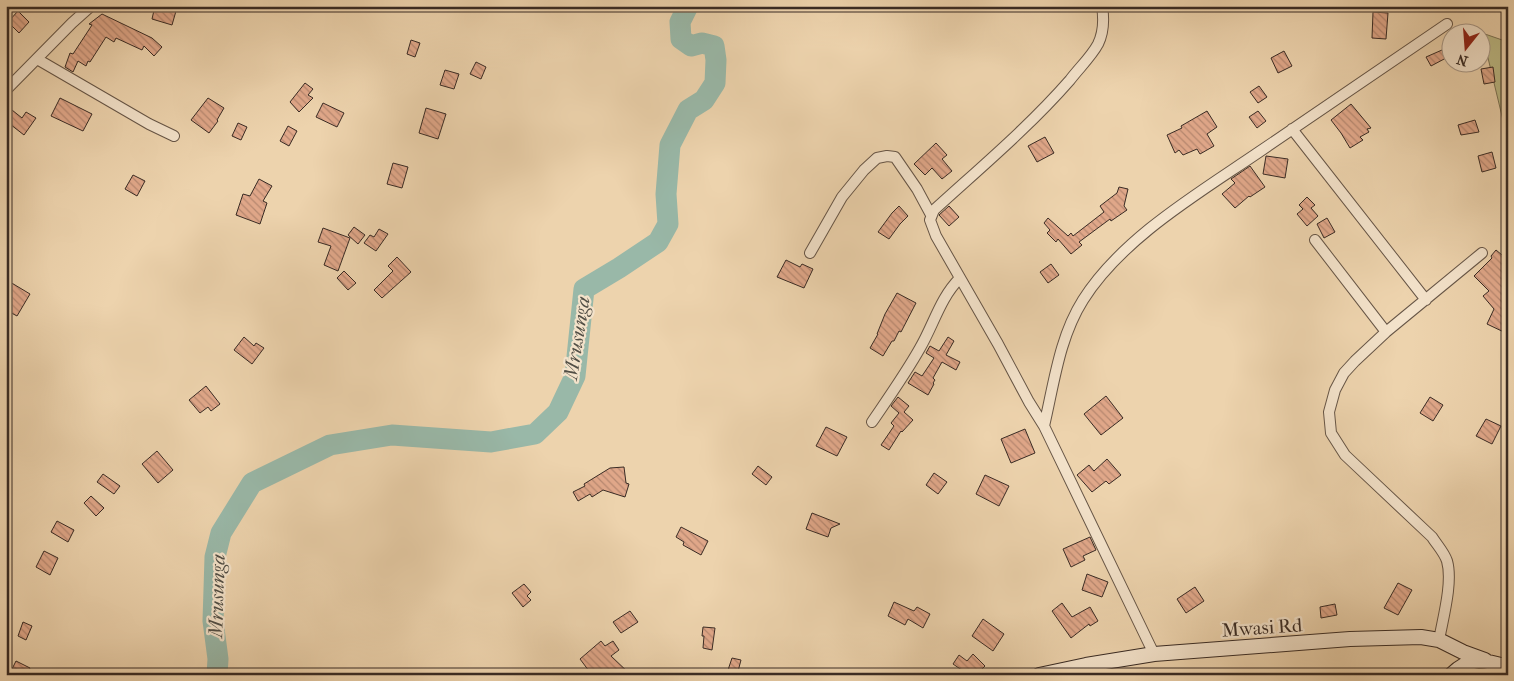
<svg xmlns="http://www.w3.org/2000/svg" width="1514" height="681" font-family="'IM FELL French Canon',serif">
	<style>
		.green { fill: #bdbb86; stroke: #7b7355 }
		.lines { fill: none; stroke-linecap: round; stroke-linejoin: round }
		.river { stroke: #99b8a8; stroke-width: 21 }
		.building { fill: url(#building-back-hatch); stroke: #392b24 }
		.street-casing { stroke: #665546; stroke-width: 12 }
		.secondary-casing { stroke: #392b24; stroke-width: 16 }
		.street { stroke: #f3e2ca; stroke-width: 10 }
		.secondary { stroke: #f3e2ca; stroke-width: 14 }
		.labels { text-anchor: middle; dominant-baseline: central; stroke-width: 4.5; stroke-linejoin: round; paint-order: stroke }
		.street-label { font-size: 19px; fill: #392b24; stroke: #f3e2ca }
		.water-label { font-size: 20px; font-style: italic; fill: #514e45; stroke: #f3e2ca }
	</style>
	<defs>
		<pattern id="building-back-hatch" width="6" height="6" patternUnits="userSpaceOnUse" patternTransform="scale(1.25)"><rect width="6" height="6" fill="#e0a789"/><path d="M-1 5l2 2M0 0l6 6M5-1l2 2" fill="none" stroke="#b78870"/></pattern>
	</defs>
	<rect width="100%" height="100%" fill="#edd3ad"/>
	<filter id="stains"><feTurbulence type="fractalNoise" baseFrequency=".004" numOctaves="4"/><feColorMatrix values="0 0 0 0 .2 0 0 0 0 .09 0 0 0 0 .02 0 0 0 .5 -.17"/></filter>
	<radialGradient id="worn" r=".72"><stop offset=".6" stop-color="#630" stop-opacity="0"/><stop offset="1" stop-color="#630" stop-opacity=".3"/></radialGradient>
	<path class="green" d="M 1482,33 L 1508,42 L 1508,141 Z"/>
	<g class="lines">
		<path class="river" d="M 217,675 L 218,659 L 213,621 L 215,557 L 221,533 L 252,483 L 330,445 L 392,435 L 491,442 L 535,434 L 558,412 L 575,376 L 584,289 L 619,268 L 658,242 L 668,224 L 666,194 L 670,145 L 688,110 L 704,100 L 715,83 L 716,60 L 714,46 L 702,43 L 691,46 L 681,39 L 680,22 L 688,6"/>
	</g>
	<path class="building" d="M 155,6 L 176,11 L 172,25 L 152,19 Z
		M 18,11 L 29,22 L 19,33 L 8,22 Z
		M 1373,12 L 1388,13 L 1386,39 L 1372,38 Z
		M 102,14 L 152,38 L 162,47 L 154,56 L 144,46 L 142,50 L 116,38 L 114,42 L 106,37 L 90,62 L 88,61 L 86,66 L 78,61 L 73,72 L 65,67 L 70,53 L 73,54 L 92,25 L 89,24 Z
		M 411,40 L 420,43 L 415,57 L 407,54 Z
		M 1442,50 L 1446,58 L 1431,66 L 1426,57 Z
		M 1284,51 L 1292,66 L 1278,73 L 1271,58 Z
		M 476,62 L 486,67 L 481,79 L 470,74 Z
		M 1493,67 L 1495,82 L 1484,84 L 1481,69 Z
		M 445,70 L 459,74 L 454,89 L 440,85 Z
		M 305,83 L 313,89 L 308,95 L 313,98 L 299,112 L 290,102 Z
		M 1259,86 L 1267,97 L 1258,103 L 1250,92 Z
		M 60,98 L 92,114 L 83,131 L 51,116 Z
		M 208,98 L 224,108 L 217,120 L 218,121 L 209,133 L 191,120 Z
		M 323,103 L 344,113 L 337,127 L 316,117 Z
		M 1351,104 L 1371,128 L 1367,129 L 1369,132 L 1360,137 L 1363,140 L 1350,148 L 1341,133 L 1331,120 Z
		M 426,108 L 446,114 L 438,139 L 419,133 Z
		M 12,110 L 22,118 L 26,112 L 36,118 L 24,135 L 6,121 L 6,117 Z
		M 1207,111 L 1217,127 L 1207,134 L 1214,146 L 1200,154 L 1197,149 L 1183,155 L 1179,150 L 1175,153 L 1167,135 L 1182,128 L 1181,126 Z
		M 1258,111 L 1266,121 L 1257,128 L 1249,117 Z
		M 1475,120 L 1479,132 L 1461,135 L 1458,125 Z
		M 238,123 L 247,127 L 241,140 L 232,136 Z
		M 288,126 L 297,131 L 289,146 L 280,141 Z
		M 1045,137 L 1054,153 L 1037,162 L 1028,146 Z
		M 936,143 L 947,155 L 942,159 L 952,171 L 942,179 L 932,168 L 925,175 L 914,164 Z
		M 1492,152 L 1496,168 L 1482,172 L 1478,156 Z
		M 1266,156 L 1288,159 L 1285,178 L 1263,174 Z
		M 393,163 L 408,167 L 402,188 L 387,184 Z
		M 1250,166 L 1265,187 L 1250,197 L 1249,196 L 1235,208 L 1222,194 L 1235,183 L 1231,179 Z
		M 133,175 L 145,181 L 137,196 L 125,189 Z
		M 259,179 L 272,186 L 263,201 L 267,203 L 260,224 L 236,215 L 243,194 L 250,196 Z
		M 1119,187 L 1128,189 L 1124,206 L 1127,210 L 1111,221 L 1110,219 L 1079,242 L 1082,245 L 1071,254 L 1058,239 L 1056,242 L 1047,233 L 1050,230 L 1044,223 L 1048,218 L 1068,236 L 1071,233 L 1073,236 L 1104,212 L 1100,206 L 1117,193 Z
		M 1307,197 L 1315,205 L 1311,208 L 1318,216 L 1307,226 L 1297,214 L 1303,209 L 1299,205 Z
		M 899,206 L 908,216 L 900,224 L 889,239 L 878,232 L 892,213 Z
		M 949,206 L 959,217 L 949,226 L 939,215 Z
		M 1327,218 L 1335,232 L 1324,238 L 1317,224 Z
		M 354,227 L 365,235 L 358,244 L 348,235 Z
		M 323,228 L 350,238 L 338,271 L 324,265 L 331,246 L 318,242 Z
		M 379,229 L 388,234 L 376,251 L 364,243 L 370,235 L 374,237 Z
		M 1496,250 L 1508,260 L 1508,334 L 1487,324 L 1494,309 L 1483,296 L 1489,291 L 1474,276 L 1492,258 L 1491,256 Z
		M 397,257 L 411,272 L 382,298 L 374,290 L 393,271 L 388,266 Z
		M 786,260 L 800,267 L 802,264 L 813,269 L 804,288 L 777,277 Z
		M 1051,264 L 1059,275 L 1048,283 L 1040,272 Z
		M 344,271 L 356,283 L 348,290 L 337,278 Z
		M 10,282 L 30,294 L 17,316 L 6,310 L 6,289 Z
		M 897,293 L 916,303 L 901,332 L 899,331 L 894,341 L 892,341 L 883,356 L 870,348 L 878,334 L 877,334 L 885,314 Z
		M 244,337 L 254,346 L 256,343 L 264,348 L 252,364 L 234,350 Z
		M 948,337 L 954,341 L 946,355 L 960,362 L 956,370 L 942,362 L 933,378 L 935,380 L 933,383 L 934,384 L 928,395 L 908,383 L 915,372 L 922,376 L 934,358 L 926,353 L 930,346 L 939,351 Z
		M 206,386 L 220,404 L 211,411 L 208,407 L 200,413 L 189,400 Z
		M 1106,396 L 1123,418 L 1101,435 L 1084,414 Z
		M 898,397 L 909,406 L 904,412 L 913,420 L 902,432 L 901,431 L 889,450 L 881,445 L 894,426 L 891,423 L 899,413 L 891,406 Z
		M 1430,397 L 1443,405 L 1433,421 L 1420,413 Z
		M 1486,419 L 1501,426 L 1492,444 L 1476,436 Z
		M 826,427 L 847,437 L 837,456 L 816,446 Z
		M 1025,429 L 1035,453 L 1011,463 L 1001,439 Z
		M 157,451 L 173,470 L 158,483 L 142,464 Z
		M 1107,459 L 1121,475 L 1109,484 L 1106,481 L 1092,492 L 1077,475 L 1089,465 L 1094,471 Z
		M 758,466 L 772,477 L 766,485 L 752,474 Z
		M 624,467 L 626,483 L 629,484 L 625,497 L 603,490 L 592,497 L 590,494 L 578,501 L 573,492 L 585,486 L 584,484 L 610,468 Z
		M 934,473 L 947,482 L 938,494 L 926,485 Z
		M 103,474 L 120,486 L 114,494 L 97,482 Z
		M 985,475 L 1009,486 L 999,506 L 976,494 Z
		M 91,496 L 104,508 L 96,516 L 84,503 Z
		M 812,513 L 840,524 L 831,528 L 828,537 L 806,529 Z
		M 57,521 L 74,530 L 68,542 L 51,532 Z
		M 681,527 L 708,541 L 701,555 L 683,545 L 684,542 L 676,537 Z
		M 1090,537 L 1096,550 L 1083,556 L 1085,560 L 1071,567 L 1063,549 Z
		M 44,551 L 58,558 L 50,575 L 36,567 Z
		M 1087,574 L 1108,582 L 1102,597 L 1082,590 Z
		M 1398,583 L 1412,590 L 1398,615 L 1384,608 Z
		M 524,584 L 531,592 L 527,596 L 531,600 L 523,607 L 512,593 Z
		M 1195,587 L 1204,601 L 1186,613 L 1177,599 Z
		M 894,602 L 914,611 L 917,607 L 930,614 L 923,628 L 908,619 L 905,625 L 888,616 Z
		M 1062,603 L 1072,617 L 1090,607 L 1098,621 L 1090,626 L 1089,624 L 1071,638 L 1052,611 Z
		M 1335,604 L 1337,615 L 1321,618 L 1320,607 Z
		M 630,611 L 638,622 L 621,633 L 613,622 Z
		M 983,619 L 1004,634 L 993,651 L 972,636 Z
		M 23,622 L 32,626 L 26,640 L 18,636 Z
		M 703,627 L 715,628 L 712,650 L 703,648 L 704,636 L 702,636 Z
		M 601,641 L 605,646 L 613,641 L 619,650 L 611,656 L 631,675 L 592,675 L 580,659 Z
		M 973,654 L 985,666 L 976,675 L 969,675 L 953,664 L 959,655 L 967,661 Z
		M 732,658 L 741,660 L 737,675 L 727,673 Z
		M 16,661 L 30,668 L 27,675 L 9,675 Z"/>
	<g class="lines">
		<defs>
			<path id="street" d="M 1102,6 C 1104,19 1104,32 1098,44 C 1091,57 1079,68 1070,80 C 1029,127 980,168 934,210 L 930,220 L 936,236 L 998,344 L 1029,402 L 1044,426 L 1154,654
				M 37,59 L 149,124 L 174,136
				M 6,90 L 72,23 L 91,6
				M 1292,129 L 1426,300
				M 1315,240 L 1386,332
				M 810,253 L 842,197 L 864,170 L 877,158 L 887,156 L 895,157 L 917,189 L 931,215
				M 872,422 C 889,397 906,373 920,348 C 934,324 940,298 960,278
				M 1044,426 C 1054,384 1059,338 1083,300 C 1122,238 1199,193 1259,152 C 1321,110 1384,67 1447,24
				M 1439,640 C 1443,618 1453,582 1447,561 C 1444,552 1437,545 1432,537 L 1345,455 L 1331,433 L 1329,412 L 1335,390 L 1344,373 L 1355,361 L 1386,332 L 1482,253"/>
			<path id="secondary" d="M 1039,675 L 1086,665 L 1154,654 L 1350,639 L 1421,637 L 1439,640 L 1463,652 L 1485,660
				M 1451,675 C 1470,656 1485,660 1508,667"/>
		</defs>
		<use href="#street" class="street-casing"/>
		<use href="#secondary" class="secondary-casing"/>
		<use href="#street" class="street"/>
		<use href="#secondary" class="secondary"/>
	</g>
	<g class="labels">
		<g class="street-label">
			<text transform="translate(1262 628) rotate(-4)">Mwasi Rd</text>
		</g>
		<g class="water-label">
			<text transform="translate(577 338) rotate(-81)">Mrusunga</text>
			<text transform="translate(217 596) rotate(-88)">Mrusunga</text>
		</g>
	</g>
	<rect width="1514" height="681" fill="none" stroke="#edd3ad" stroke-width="25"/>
	<rect x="8" y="8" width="1499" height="666" fill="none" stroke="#392b24" stroke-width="2.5"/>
	<rect x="12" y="12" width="1489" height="656" fill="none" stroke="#392b24"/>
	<g transform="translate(1466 48) rotate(197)"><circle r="24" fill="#f3e2ca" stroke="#a99988"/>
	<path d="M0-4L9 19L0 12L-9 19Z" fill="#8f2418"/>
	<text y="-8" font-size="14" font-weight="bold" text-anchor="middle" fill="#392b24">N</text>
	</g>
	<rect width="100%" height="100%" filter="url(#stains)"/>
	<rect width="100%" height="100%" fill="url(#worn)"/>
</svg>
